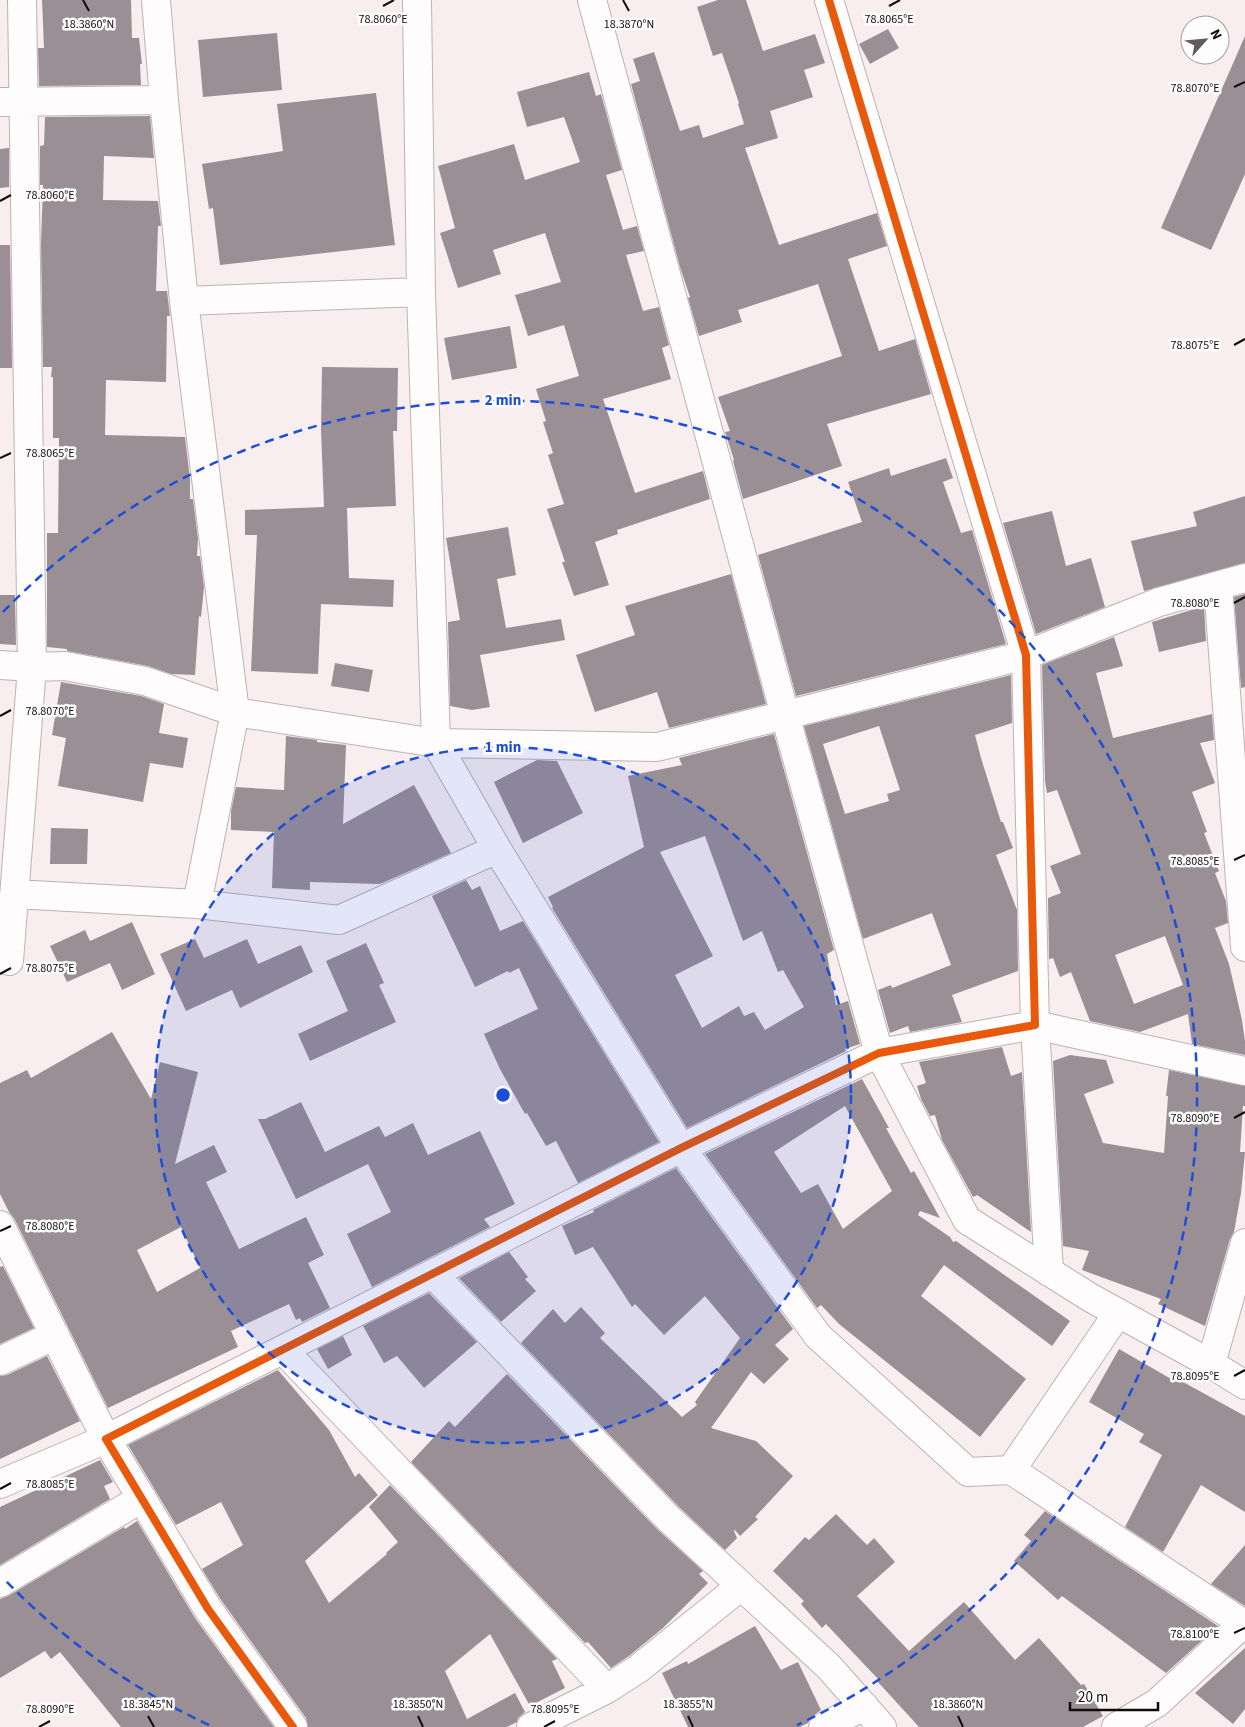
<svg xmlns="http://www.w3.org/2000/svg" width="1245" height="1727" font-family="'Source Sans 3',sans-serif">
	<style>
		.building { fill: #9a8f94; fill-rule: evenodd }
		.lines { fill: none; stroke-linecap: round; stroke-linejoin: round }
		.street-casing { stroke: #bcb2b4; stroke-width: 30 }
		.street { stroke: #fefcfd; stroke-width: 28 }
		.cycleway-casing { stroke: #fdfdfd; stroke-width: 11 }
		.cycleway { stroke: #e8590c; stroke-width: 8 }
		.ticks { fill: none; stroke: #120a0b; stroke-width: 2 }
		.ring { fill: none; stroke: #1d4ed8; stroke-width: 2.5; stroke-dasharray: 9 6 }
		.ticks-label { font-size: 12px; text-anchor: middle; fill: #120a0b; stroke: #fdfdfd; stroke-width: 5; stroke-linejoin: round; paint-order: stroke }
		.centre { fill: #1d4ed8; stroke: #fdfdfd; stroke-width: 2.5 }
		.ring-label { font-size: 15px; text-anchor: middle; font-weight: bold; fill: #1d4ed8; stroke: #fdfdfd; stroke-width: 5; stroke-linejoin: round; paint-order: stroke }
	</style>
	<rect width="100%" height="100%" fill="#f8eef0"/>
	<path class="building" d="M 42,0 L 131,0 L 132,38 L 139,38 L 142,64 L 140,64 L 141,85 L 39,86 L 38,48 L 44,48 Z
		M 718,0 L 746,0 L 763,51 L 815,34 L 825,63 L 804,70 L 813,97 L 770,111 L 778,138 L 745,148 L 779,245 L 877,213 L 887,246 L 848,259 L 879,351 L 915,339 L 931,394 L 827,424 L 842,466 L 743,499 L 733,461 L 734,460 L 725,432 L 730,431 L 718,397 L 842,356 L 818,284 L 738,310 L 742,322 L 699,336 L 688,298 L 690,297 L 680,267 L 631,84 L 640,81 L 633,59 L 654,52 L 680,131 L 699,125 L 703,138 L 744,124 L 738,104 L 739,103 L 722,53 L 713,56 L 697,7 Z
		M 888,29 L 899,48 L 870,64 L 859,44 Z
		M 277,33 L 282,90 L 203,97 L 198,40 Z
		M 1245,36 L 1245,174 L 1211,250 L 1161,228 Z
		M 589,72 L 596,96 L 601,94 L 622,170 L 606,175 L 623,230 L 637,226 L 644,251 L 626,255 L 643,311 L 659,307 L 669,345 L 662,348 L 671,379 L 603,399 L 635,493 L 703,471 L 710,499 L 617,530 L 618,534 L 595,542 L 609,585 L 574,596 L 562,562 L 565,562 L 547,509 L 564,504 L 548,455 L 553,453 L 543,422 L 546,421 L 536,389 L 579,376 L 564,325 L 528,336 L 515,295 L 561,282 L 545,233 L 493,250 L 501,274 L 458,288 L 440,233 L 455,228 L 438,166 L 514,144 L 525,180 L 580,162 L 564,117 L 527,127 L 517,92 Z
		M 376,93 L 395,245 L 220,265 L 213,208 L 209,209 L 202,164 L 283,151 L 277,104 Z
		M 150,116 L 154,158 L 104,156 L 103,200 L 158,201 L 161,226 L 158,226 L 156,291 L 167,291 L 170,316 L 167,316 L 166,382 L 106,380 L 105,435 L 185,437 L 190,479 L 190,499 L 193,499 L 198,539 L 197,556 L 200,556 L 204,587 L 201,617 L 199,616 L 195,675 L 171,674 L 148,666 L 67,651 L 67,649 L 47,647 L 47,533 L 58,533 L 59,438 L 53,438 L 53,377 L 51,377 L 52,367 L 43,367 L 41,244 L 43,185 L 40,185 L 40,146 L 44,145 L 45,117 Z
		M 9,148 L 9,187 L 0,188 L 0,149 Z
		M 0,245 L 10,245 L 12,368 L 0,368 Z
		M 510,326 L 517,368 L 452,380 L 444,338 Z
		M 322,367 L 398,368 L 397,431 L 393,431 L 396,506 L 347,508 L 349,578 L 394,580 L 393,607 L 321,604 L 318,674 L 251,671 L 257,535 L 245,535 L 245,510 L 324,507 L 321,430 Z
		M 946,458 L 953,478 L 943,482 L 961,533 L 972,530 L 1006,644 L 796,696 L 758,555 L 862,522 L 848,482 L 889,468 L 891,476 Z
		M 1245,496 L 1245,563 L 1144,591 L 1131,541 L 1197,526 L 1193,512 Z
		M 1052,511 L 1066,566 L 1091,558 L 1105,607 L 1036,634 L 1003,523 Z
		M 508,527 L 516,575 L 497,579 L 506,628 L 561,619 L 565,640 L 480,655 L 490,707 L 472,710 L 450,706 L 448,622 L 460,620 L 446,538 Z
		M 731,574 L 766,704 L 669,728 L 657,692 L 595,712 L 576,655 L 635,635 L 625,606 Z
		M 1245,594 L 1245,687 L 1241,688 L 1234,597 Z
		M 0,595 L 15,595 L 16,645 L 0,644 Z
		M 1204,606 L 1206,641 L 1159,652 L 1152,622 Z
		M 1114,637 L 1123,666 L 1096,673 L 1113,738 L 1212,714 L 1214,740 L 1200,743 L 1215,783 L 1192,792 L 1207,832 L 1204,833 L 1219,871 L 1215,873 L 1226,901 L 1228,923 L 1215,928 L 1229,964 L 1242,1020 L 1245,1041 L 1245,1055 L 1192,1044 L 1188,1014 L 1140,1032 L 1090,1021 L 1071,972 L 1060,977 L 1053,958 L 1049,959 L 1048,898 L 1061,893 L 1050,866 L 1081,854 L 1057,790 L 1047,793 L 1045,781 L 1042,665 ZM 1165,936 L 1183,985 L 1134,1004 L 1115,955 Z
		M 335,663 L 373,670 L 369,692 L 331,686 Z
		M 1011,675 L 1012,723 L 975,735 L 981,758 L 1001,822 L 1003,822 L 1013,848 L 996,855 L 1017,910 L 1018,971 L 952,995 L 962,1022 L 910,1032 L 908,1026 L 890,1033 L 878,990 L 891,985 L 892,988 L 951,965 L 932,913 L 863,939 L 804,726 ZM 879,726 L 900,790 L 887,794 L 889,801 L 845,814 L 823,744 Z
		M 61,682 L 141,696 L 164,704 L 159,733 L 188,738 L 183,768 L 150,763 L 143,802 L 58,786 L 66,738 L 52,735 Z
		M 774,734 L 834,950 L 827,954 L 836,1005 L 848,1001 L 860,1044 L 845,1049 L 846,1051 L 687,1128 L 552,908 L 553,907 L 548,897 L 644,847 L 628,776 L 682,765 L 679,758 ZM 705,836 L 743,941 L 762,931 L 778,972 L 783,970 L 804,1007 L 765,1030 L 754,1012 L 744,1016 L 739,1006 L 702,1028 L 675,975 L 713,956 L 660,852 Z
		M 286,736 L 317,740 L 317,742 L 346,745 L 343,824 L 414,785 L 451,853 L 380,884 L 310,882 L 310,890 L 272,888 L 274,832 L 231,830 L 231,811 L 236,787 L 284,790 Z
		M 537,760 L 557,761 L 583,813 L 523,843 L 494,782 Z
		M 51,828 L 88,829 L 87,864 L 50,864 Z
		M 466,880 L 472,890 L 480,886 L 500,931 L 523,921 L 659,1142 L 578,1183 L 556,1141 L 546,1146 L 527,1113 L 525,1114 L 500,1069 L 484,1034 L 538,1009 L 519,968 L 509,973 L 508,971 L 475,987 L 432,896 Z
		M 132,922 L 155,974 L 122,990 L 110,963 L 67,982 L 50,946 L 85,930 L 90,941 Z
		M 195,939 L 204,958 L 247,939 L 258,964 L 301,945 L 313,972 L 240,1008 L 232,990 L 186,1011 L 160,954 Z
		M 366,943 L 384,983 L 379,985 L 396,1022 L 310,1061 L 298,1034 L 348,1011 L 326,961 Z
		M 112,1032 L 151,1099 L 160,1062 L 198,1072 L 175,1164 L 214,1145 L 227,1172 L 206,1182 L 239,1249 L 306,1217 L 324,1255 L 308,1263 L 330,1308 L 302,1322 L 300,1318 L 296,1320 L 289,1304 L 231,1331 L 238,1347 L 108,1408 L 14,1218 L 9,1212 L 0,1194 L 0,1083 L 27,1070 L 31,1078 ZM 181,1227 L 200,1268 L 157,1292 L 137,1250 Z
		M 1002,1047 L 1011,1076 L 1022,1072 L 1031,1232 L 977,1195 L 973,1197 L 942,1140 L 935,1115 L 930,1116 L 921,1099 L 917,1086 L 926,1083 L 919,1062 Z
		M 1070,1055 L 1106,1060 L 1114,1083 L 1084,1094 L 1103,1143 L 1164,1153 L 1168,1096 L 1166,1096 L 1169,1070 L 1245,1086 L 1245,1106 L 1243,1106 L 1240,1152 L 1245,1152 L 1241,1193 L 1234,1232 L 1230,1239 L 1205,1326 L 1158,1304 L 1161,1299 L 1082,1270 L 1089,1251 L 1063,1246 L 1053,1061 Z
		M 862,1079 L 889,1128 L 886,1128 L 911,1173 L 914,1171 L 940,1218 L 920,1211 L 918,1215 L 950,1237 L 953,1242 L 956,1241 L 1070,1321 L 1052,1346 L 944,1265 L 921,1296 L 1026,1379 L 980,1437 L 839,1324 L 821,1305 L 817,1308 L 705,1154 ZM 845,1106 L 892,1191 L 843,1229 L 818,1184 L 801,1193 L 774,1152 Z
		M 301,1102 L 325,1152 L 379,1126 L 385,1137 L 413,1123 L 428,1155 L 480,1131 L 515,1204 L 484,1219 L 490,1227 L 372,1287 L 347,1234 L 391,1212 L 368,1164 L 296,1199 L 258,1119 L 265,1119 Z
		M 676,1168 L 793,1329 L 775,1345 L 789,1359 L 764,1384 L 751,1372 L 711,1428 L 756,1441 L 793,1476 L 755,1517 L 758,1519 L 740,1536 L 735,1530 L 734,1531 L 737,1538 L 725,1550 L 679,1507 L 521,1343 L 553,1309 L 565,1323 L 581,1307 L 605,1333 L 600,1338 L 682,1417 L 697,1405 L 695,1402 L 740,1338 L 705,1296 L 664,1335 L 635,1304 L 632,1307 L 593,1247 L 575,1255 L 562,1226 L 594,1212 L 593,1210 Z
		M 509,1252 L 528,1277 L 525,1279 L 536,1291 L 501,1322 L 459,1278 Z
		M 3,1266 L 34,1328 L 0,1344 L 0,1267 Z
		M 429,1293 L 477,1342 L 424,1388 L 397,1356 L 384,1363 L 363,1326 Z
		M 343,1336 L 352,1355 L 328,1369 L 317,1349 Z
		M 1119,1349 L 1173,1380 L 1174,1377 L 1245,1416 L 1245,1512 L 1201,1485 L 1163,1552 L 1125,1527 L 1162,1455 L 1139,1442 L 1144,1434 L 1089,1402 Z
		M 47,1356 L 80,1421 L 0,1459 L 0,1376 L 7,1375 Z
		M 278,1370 L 329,1430 L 355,1477 L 359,1473 L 378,1495 L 305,1561 L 329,1603 L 387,1554 L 386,1553 L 398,1542 L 369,1507 L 390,1485 L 557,1659 L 552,1661 L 565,1688 L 530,1706 L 490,1634 L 445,1671 L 467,1719 L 515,1693 L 525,1712 L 518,1718 L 517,1722 L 507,1727 L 308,1727 L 306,1718 L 221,1600 L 202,1569 L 243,1545 L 221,1502 L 176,1525 L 128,1445 Z
		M 507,1374 L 657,1529 L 703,1571 L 699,1574 L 708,1583 L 663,1628 L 629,1656 L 611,1668 L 588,1642 L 585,1643 L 411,1462 L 449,1421 L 455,1427 Z
		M 100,1460 L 113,1482 L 104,1486 L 110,1499 L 0,1565 L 0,1507 Z
		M 1045,1511 L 1218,1626 L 1166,1673 L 1062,1596 L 1058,1600 L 1014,1561 L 1031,1541 L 1024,1535 Z
		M 836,1514 L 867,1545 L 874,1538 L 895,1562 L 857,1596 L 909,1651 L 964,1602 L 1015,1660 L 1039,1638 L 1081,1685 L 1084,1684 L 1103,1716 L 1083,1727 L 919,1727 L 877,1681 L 879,1680 L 826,1624 L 822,1628 L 801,1604 L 804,1601 L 773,1571 L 805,1537 L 809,1540 Z
		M 137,1521 L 195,1618 L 274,1727 L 121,1727 L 60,1652 L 51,1659 L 45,1651 L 0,1678 L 0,1599 L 8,1596 L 124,1527 L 125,1529 Z
		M 1245,1545 L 1245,1606 L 1211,1584 Z
		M 755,1626 L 781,1670 L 798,1662 L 821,1710 L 810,1718 L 808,1723 L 800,1727 L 688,1727 L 662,1673 L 687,1661 L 688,1664 Z
		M 1245,1648 L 1245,1709 L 1233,1724 L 1195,1693 Z"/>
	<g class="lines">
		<defs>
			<path id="street" d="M 417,0 L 421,292 L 436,743 L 497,849 L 681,1148 L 818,1336 L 968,1472 L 1011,1470 L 1118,1313
				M 592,0 L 785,715 L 879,1053 L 967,1220 L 1091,1298 L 1211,1364 L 1245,1385
				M 0,102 L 164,100 L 156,0
				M 184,301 L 421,292
				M 1218,586 L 1245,947
				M 0,665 L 32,667 L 65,666 L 145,681 L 235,712 L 436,743 L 657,747 L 1026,655 L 1159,602 L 1245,578
				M 14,894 L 197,904 L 235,712 L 184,301 L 164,100
				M 197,904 L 339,920 L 497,849
				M 9,961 L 32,667 L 22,0
				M 0,1225 L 106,1439 L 0,1484
				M 1049,1272 L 1035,1025 L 1245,1071
				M 433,1274 L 668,1518 L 829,1667 L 882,1727
				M 283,1350 L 607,1689 L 531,1727
				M 0,1361 L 55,1335
				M 1211,1364 L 1245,1243
				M 1011,1470 L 1244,1624
				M 0,1583 L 142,1498
				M 607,1689 L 638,1669 L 741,1586
				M 293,1727 L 208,1609 L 106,1439 L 681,1148 L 879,1053 L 1035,1025 L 1026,655 L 829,0
				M 823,1727 L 864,1706
				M 1116,1727 L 1157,1703 L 1245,1622"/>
		</defs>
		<use href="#street" class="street-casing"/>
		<use href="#street" class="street"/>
		<defs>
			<path id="cycleway" d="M 293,1727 L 208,1609 L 106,1439 L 681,1148 L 879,1053 L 1035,1025 L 1026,655 L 829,0"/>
		</defs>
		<use href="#cycleway" class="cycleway-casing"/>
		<use href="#cycleway" class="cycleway"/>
	</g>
	<path class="ticks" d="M 83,0 L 89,11M 623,0 L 629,11M 383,6 L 394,0M 889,6 L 900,0M 1234,87 L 1245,82M 0,201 L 11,195M 1234,345 L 1245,339M 0,458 L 11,453M 1234,603 L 1245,597M 0,716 L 11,710M 1234,860 L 1245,855M 0,974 L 11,968M 1234,1118 L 1245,1112M 0,1231 L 11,1226M 1234,1376 L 1245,1370M 0,1489 L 11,1483M 1234,1633 L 1245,1628M 148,1716 L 154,1727M 418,1716 L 423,1727M 688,1716 L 693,1727M 958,1716 L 963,1727M 39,1727 L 50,1721M 544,1727 L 555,1721"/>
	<circle cx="503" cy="1095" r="348" fill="#1d4ed8" fill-opacity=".12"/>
	<g class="ring">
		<circle cx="503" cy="1095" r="348"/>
		<path d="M209 1725A695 695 0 0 1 3 1578M3 612A695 695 0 1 1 797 1725"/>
	</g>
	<g class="ticks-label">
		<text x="383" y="23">78.8060°E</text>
		<text x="889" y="23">78.8065°E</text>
		<text x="89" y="28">18.3860°N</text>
		<text x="629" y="28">18.3870°N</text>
		<text x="1195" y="92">78.8070°E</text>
		<text x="50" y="199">78.8060°E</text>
		<text x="1195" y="349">78.8075°E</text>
		<text x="50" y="457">78.8065°E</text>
		<text x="1195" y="607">78.8080°E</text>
		<text x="50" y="715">78.8070°E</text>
		<text x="1195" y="865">78.8085°E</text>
		<text x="50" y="972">78.8075°E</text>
		<text x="1195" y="1122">78.8090°E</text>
		<text x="50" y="1230">78.8080°E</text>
		<text x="1195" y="1380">78.8095°E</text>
		<text x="50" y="1488">78.8085°E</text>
		<text x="1195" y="1638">78.8100°E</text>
		<text x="148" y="1708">18.3845°N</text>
		<text x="418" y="1708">18.3850°N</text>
		<text x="688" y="1708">18.3855°N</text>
		<text x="958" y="1708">18.3860°N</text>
		<text x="50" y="1713">78.8090°E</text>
		<text x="555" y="1713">78.8095°E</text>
	</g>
	<circle cx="503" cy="1095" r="8" class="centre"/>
	<g class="ring-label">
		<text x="503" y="405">2 min</text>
		<text x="503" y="752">1 min</text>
	</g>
	<g transform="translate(1205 40) rotate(63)"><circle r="24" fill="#fdfdfd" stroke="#9f9c9c"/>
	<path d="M0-4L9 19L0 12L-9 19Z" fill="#625a5b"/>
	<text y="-8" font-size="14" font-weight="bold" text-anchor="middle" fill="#120a0b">N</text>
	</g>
	<path d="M1070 1702v8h88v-8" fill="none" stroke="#120a0b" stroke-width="2.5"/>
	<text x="1078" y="1702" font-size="15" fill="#120a0b" stroke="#fdfdfd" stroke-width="4" paint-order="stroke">20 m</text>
</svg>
